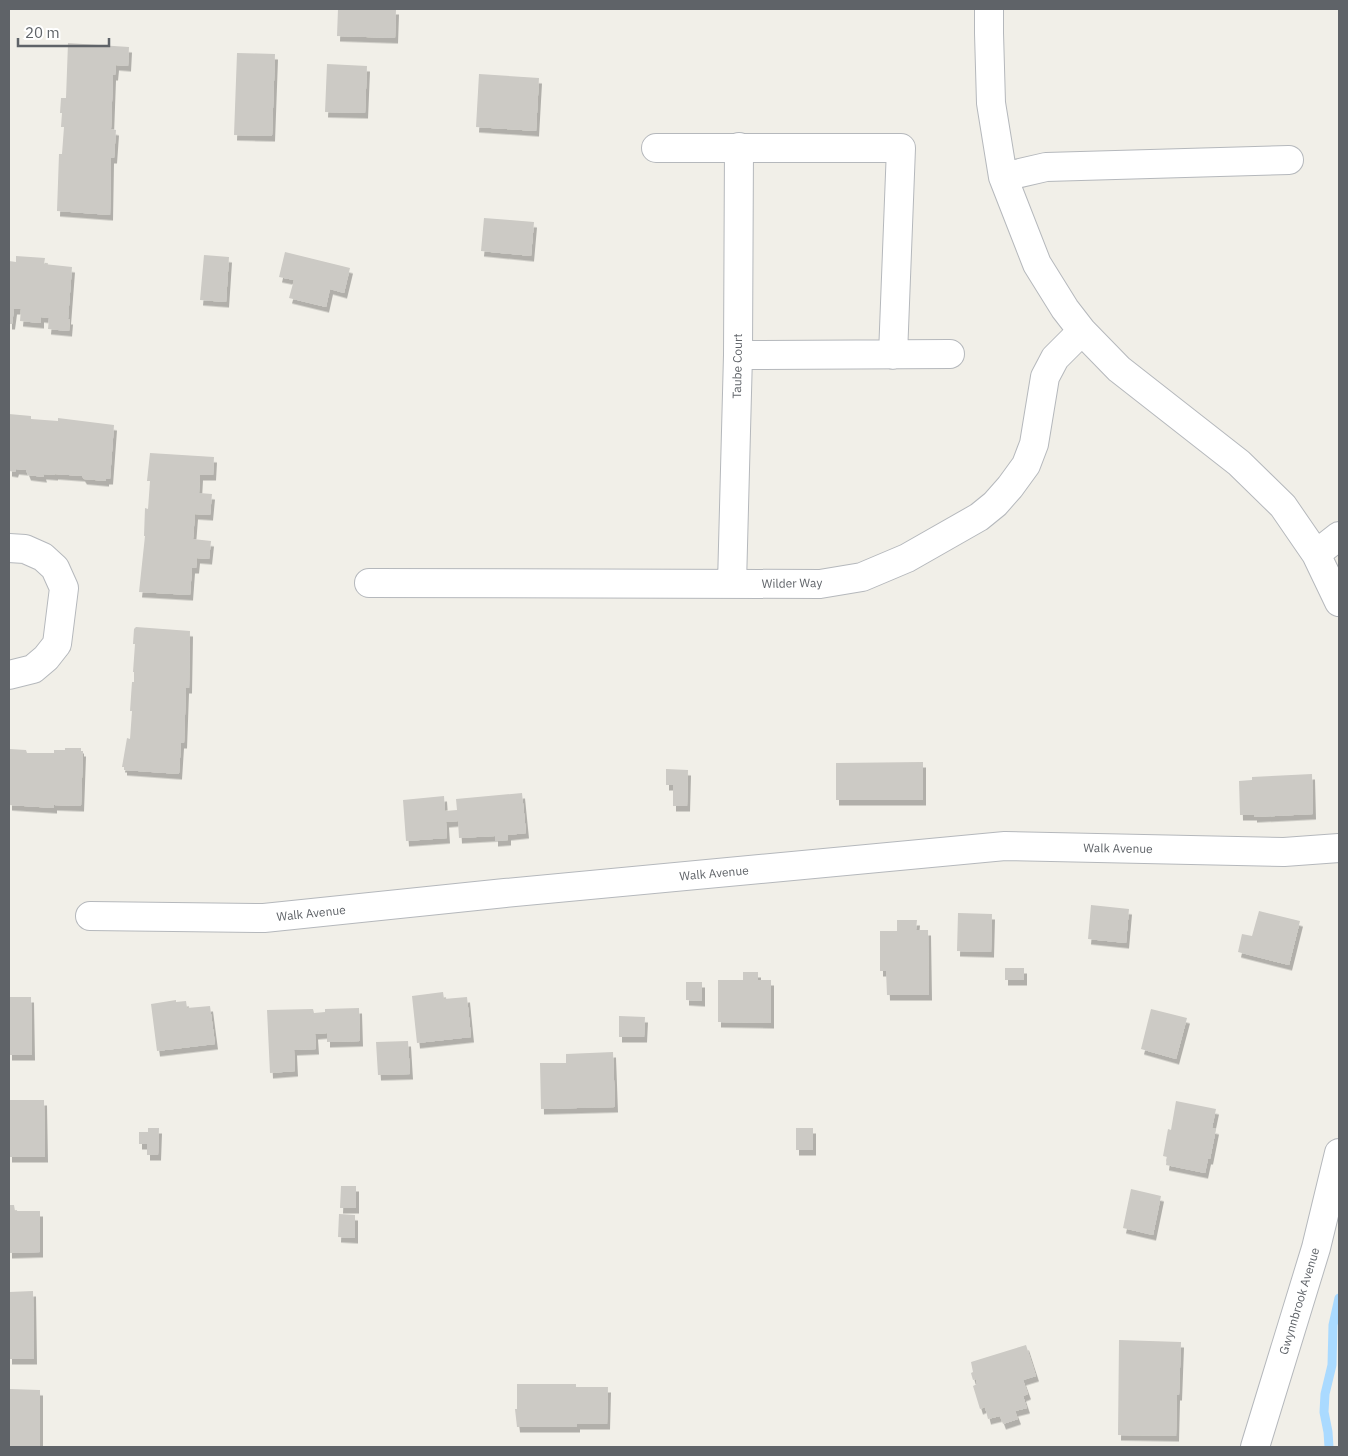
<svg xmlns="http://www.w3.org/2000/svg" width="1348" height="1456" font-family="'IBM Plex Sans',sans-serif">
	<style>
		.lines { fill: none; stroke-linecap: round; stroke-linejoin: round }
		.stream { stroke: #aadaff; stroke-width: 9 }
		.building { fill: #cccac5; filter: url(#shadow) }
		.minor-casing { stroke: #b5b8bc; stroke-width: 30 }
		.minor { stroke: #fff; stroke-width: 28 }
		.labels { text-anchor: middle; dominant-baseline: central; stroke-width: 4; stroke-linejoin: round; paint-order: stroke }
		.street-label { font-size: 12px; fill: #5f6368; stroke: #fff }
	</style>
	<defs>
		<filter id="shadow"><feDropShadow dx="3" dy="5.5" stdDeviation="0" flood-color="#0004"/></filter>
	</defs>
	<rect width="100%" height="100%" fill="#f1efe8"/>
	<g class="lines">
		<path class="stream" d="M 1329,1447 L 1328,1432 L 1324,1412 L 1325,1394 L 1332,1365 L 1333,1325 L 1339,1298"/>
	</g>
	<path class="building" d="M 338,9 L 396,9 L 395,38 L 337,36 Z
		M 68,43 L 129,47 L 128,66 L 116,65 L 115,75 L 113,75 L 111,129 L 116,130 L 114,158 L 111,158 L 110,215 L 57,211 L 59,154 L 62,154 L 64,127 L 61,127 L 62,113 L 60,113 L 61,98 L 66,98 Z
		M 237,53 L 275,54 L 272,136 L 234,135 Z
		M 327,64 L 367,66 L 365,113 L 325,112 Z
		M 479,74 L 539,78 L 536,131 L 476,127 Z
		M 484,218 L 534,222 L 531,256 L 481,251 Z
		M 285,252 L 350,268 L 344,293 L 330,289 L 326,307 L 289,298 L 294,280 L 279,277 Z
		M 204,255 L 229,257 L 226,302 L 200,300 Z
		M 16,256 L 45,258 L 44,264 L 72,267 L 68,319 L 70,319 L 69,331 L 48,329 L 49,318 L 41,317 L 41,323 L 20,321 L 21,309 L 14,309 L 12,324 L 9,324 L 9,261 L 16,262 Z
		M 9,414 L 31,416 L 31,419 L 58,421 L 58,418 L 114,425 L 110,479 L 106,479 L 106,481 L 84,479 L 82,476 L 55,474 L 55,475 L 43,474 L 44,477 L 28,475 L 26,470 L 16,469 L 15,472 L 9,471 Z
		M 150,453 L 214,457 L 213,475 L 200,475 L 199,493 L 212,494 L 210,515 L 195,514 L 193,539 L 211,541 L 209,559 L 197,558 L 196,568 L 192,568 L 190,595 L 139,592 L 145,536 L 144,536 L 145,508 L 148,509 L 150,481 L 147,481 Z
		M 136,627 L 190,631 L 189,688 L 186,688 L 184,743 L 181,743 L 179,774 L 124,770 L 124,767 L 122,767 L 127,738 L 130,739 L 132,711 L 130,711 L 132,682 L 134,682 L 134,672 L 133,672 L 135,644 L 133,644 L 134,629 Z
		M 65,748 L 81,748 L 81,751 L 83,751 L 81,806 L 54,805 L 54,808 L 9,805 L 9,749 L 26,750 L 27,753 L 54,753 L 54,750 L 65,750 Z
		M 923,762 L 923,800 L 836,800 L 836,763 Z
		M 666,769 L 688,770 L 687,806 L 673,806 L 673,785 L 666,785 Z
		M 1312,774 L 1313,814 L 1254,817 L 1254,815 L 1240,815 L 1239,781 L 1252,780 L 1252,777 Z
		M 522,793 L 526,833 L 508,835 L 508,840 L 495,841 L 495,836 L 459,838 L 458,821 L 446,822 L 447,838 L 406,841 L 403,800 L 444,796 L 445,811 L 457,810 L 456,799 Z
		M 1091,905 L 1129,909 L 1126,943 L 1088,939 Z
		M 1259,911 L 1300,921 L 1289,965 L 1238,952 L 1242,934 L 1252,936 Z
		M 958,913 L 992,914 L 991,952 L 957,951 Z
		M 897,920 L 917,920 L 916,930 L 928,930 L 929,995 L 887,995 L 886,971 L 880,971 L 880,931 L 897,931 Z
		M 1005,968 L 1024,968 L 1024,980 L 1005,980 Z
		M 743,972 L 758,972 L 758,980 L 771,980 L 771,1023 L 718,1022 L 718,980 L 743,980 Z
		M 686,982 L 702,982 L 702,1001 L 686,1000 Z
		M 443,992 L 444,999 L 467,997 L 471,1037 L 417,1043 L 412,996 Z
		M 9,997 L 31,997 L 32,1055 L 9,1055 Z
		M 176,1000 L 176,1002 L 186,1001 L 187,1008 L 210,1006 L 215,1044 L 157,1051 L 151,1004 Z
		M 359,1008 L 360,1041 L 327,1042 L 327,1033 L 315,1034 L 316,1049 L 294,1050 L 295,1071 L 270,1073 L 267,1010 L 313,1009 L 314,1013 L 325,1012 L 325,1009 Z
		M 1151,1009 L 1187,1018 L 1176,1059 L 1141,1049 Z
		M 619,1016 L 645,1017 L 644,1037 L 619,1037 Z
		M 408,1041 L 410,1074 L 378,1075 L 376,1042 Z
		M 613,1052 L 615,1107 L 541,1109 L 540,1063 L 566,1063 L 566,1054 Z
		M 9,1100 L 44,1100 L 45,1157 L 9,1157 Z
		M 1176,1101 L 1216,1109 L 1212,1128 L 1216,1129 L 1210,1159 L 1208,1159 L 1205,1173 L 1166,1165 L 1167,1157 L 1163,1156 L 1168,1129 L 1171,1130 Z
		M 148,1128 L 159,1128 L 158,1155 L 147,1155 L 147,1144 L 139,1144 L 139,1132 L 148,1132 Z
		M 796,1128 L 813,1128 L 813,1150 L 796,1150 Z
		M 341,1186 L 356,1186 L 356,1208 L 340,1208 Z
		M 1131,1189 L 1161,1196 L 1153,1235 L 1123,1228 Z
		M 9,1205 L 14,1205 L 15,1211 L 40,1211 L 40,1252 L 9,1253 Z
		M 339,1214 L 355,1215 L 355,1238 L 338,1237 Z
		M 33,1291 L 34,1359 L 9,1359 L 9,1292 Z
		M 1119,1340 L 1181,1342 L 1179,1395 L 1177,1395 L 1176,1436 L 1118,1435 Z
		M 1026,1345 L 1036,1376 L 1023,1380 L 1028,1394 L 1023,1396 L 1027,1408 L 1015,1411 L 1018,1419 L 1003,1424 L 1000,1416 L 988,1419 L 985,1407 L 980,1409 L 973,1386 L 977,1384 L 976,1379 L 973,1380 L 971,1373 L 973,1372 L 971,1362 Z
		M 517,1384 L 576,1384 L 576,1387 L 608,1387 L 607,1424 L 577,1424 L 577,1427 L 517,1427 L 515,1409 L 517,1409 Z
		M 9,1389 L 40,1390 L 40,1447 L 9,1447 Z"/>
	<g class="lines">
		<defs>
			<path id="minor" d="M 989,9 L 989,33 L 991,103 L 1003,177 L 1037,264 L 1065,309 L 1082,331 L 1119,369 L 1239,463 L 1283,506 L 1316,554 L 1339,602
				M 656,148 L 901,148 L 893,355
				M 1003,177 L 1046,167 L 1289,160
				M 738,355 L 950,354
				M 9,548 L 25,549 L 43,557 L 55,568 L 64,588 L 57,644 L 46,658 L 33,669 L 9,675
				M 1316,554 L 1339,536
				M 369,583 L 820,584 L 862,577 L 907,558 L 979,517 L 995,504 L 1010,487 L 1026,465 L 1034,444 L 1045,377 L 1055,358 L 1082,331
				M 732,584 L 738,355 L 739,147
				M 90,916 L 264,918 L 505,893 L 1005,846 L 1284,852 L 1339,848
				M 1255,1447 L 1316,1248 L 1339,1153"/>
		</defs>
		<use href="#minor" class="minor-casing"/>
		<use href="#minor" class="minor"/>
	</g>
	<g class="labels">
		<g class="street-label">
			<text transform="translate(737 366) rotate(-89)">Taube Court</text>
			<text transform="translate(792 583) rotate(-1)">Wilder Way</text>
			<text transform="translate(1118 848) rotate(1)">Walk Avenue</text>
			<text transform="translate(714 873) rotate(-5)">Walk Avenue</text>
			<text transform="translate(311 913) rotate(-6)">Walk Avenue</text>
			<text transform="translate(1299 1301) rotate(-73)">Gwynnbrook Avenue</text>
		</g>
	</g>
	<rect width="1348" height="1456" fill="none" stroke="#5f6368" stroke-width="20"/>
	<path d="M18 38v8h91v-8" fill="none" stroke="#5f6368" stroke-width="2.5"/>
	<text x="25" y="38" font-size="15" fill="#5f6368" stroke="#ffffff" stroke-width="4" paint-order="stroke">20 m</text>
</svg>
